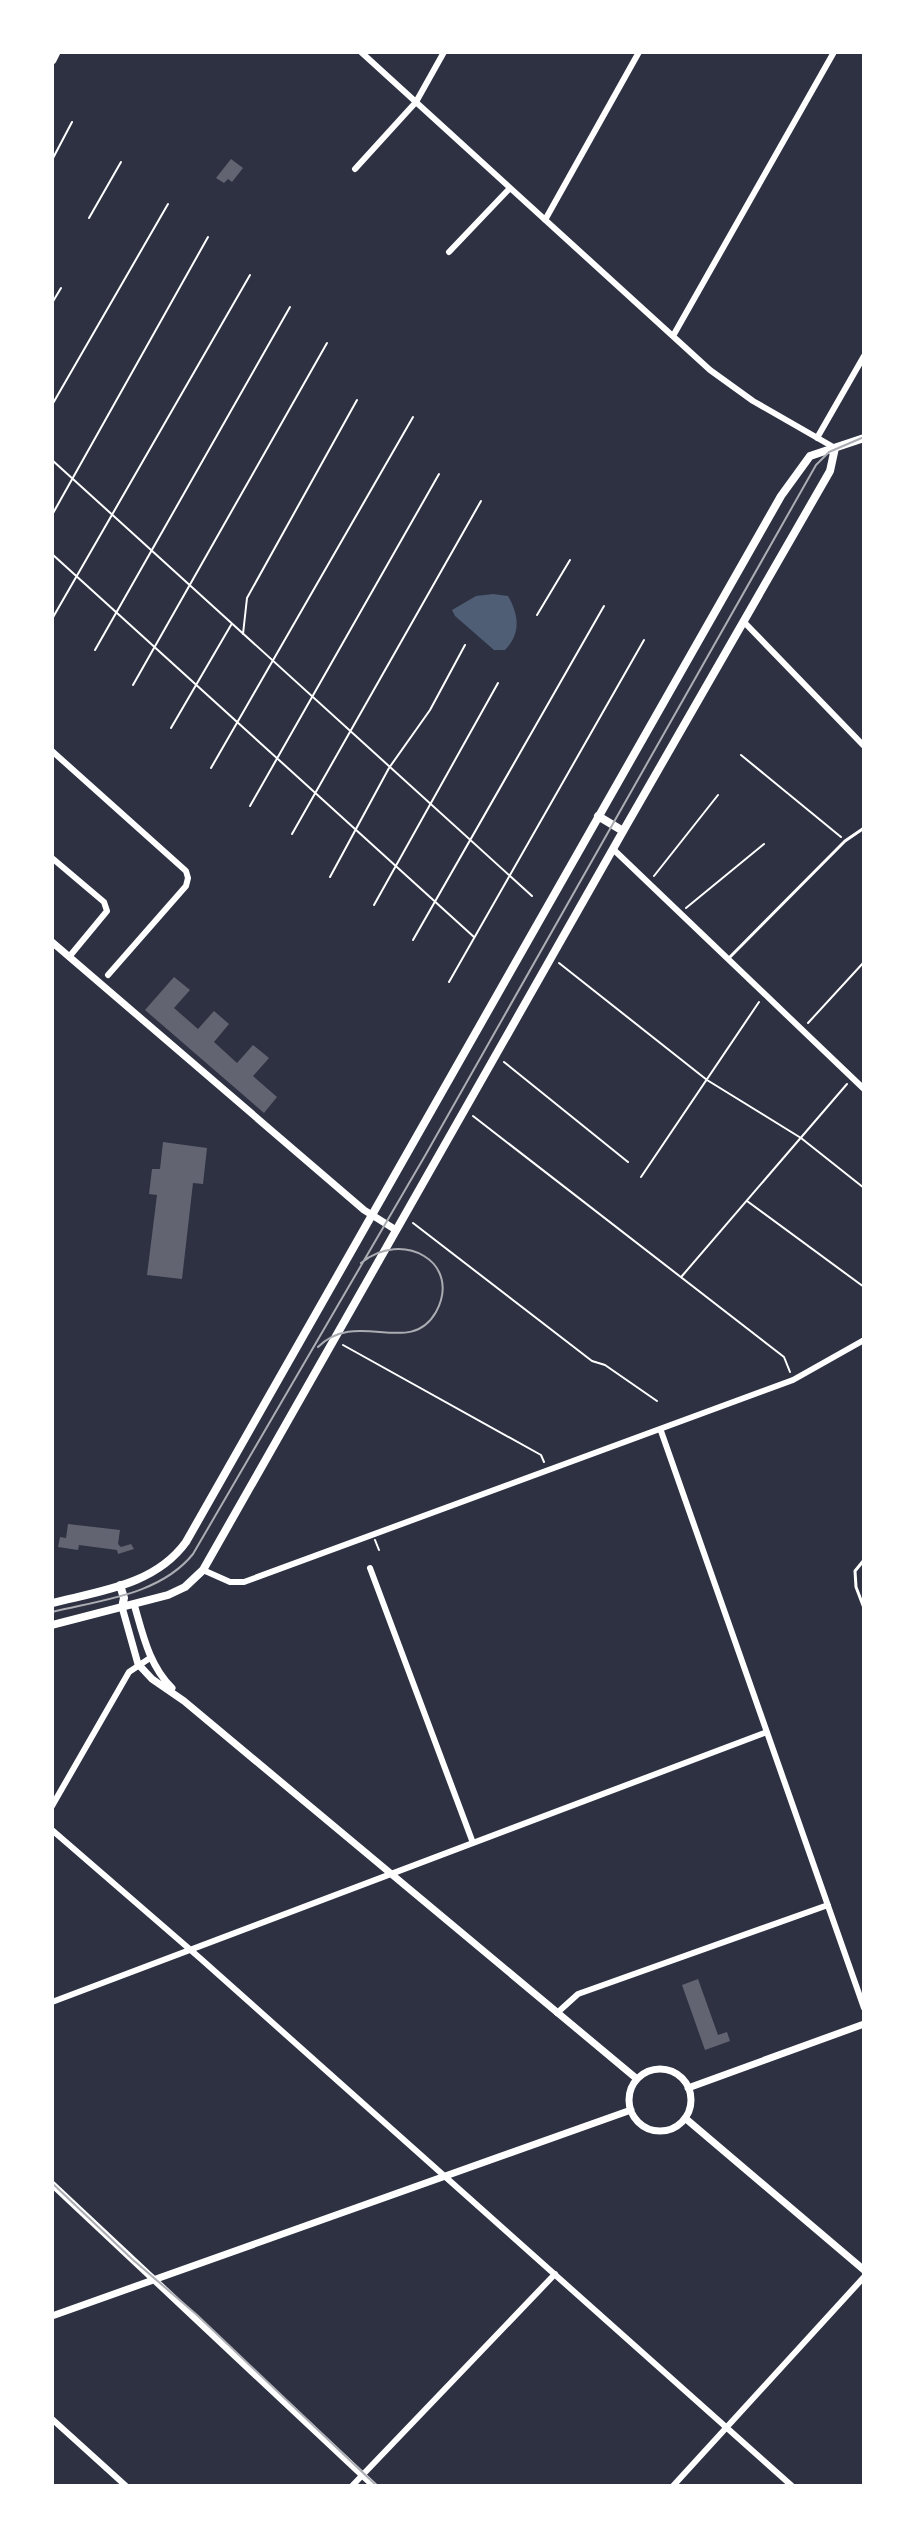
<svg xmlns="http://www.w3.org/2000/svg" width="916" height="2538" font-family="Lora,serif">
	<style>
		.water { fill: #4f5d75 }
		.building { fill: #626471 }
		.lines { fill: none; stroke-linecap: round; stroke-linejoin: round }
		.path { stroke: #fff; stroke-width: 2 }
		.service { stroke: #fff; stroke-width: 3 }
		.minor { stroke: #fff; stroke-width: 6 }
		.tertiary { stroke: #fff; stroke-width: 7 }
		.secondary { stroke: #fff; stroke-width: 8 }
		.primary { stroke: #fff; stroke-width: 9 }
		.tram { stroke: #abadb3; stroke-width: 2 }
	</style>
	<rect width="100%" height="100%" fill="#2d3142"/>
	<path class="water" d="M 493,594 L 508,596 C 519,615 521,634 505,650 L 494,650 L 455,616 L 452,610 L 476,596 Z"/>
	<path class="building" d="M 231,159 L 243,168 L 232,182 L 228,179 L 224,183 L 216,178 Z
		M 174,977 L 190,990 L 174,1008 L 198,1029 L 214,1011 L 229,1024 L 214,1042 L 237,1063 L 253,1045 L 269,1058 L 253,1076 L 277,1097 L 264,1113 L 145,1010 Z
		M 163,1142 L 207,1148 L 203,1184 L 193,1183 L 182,1279 L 147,1275 L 157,1195 L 149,1194 L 152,1169 L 160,1169 Z
		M 68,1524 L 120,1530 L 118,1544 L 121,1547 L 131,1544 L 134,1549 L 118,1554 L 117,1550 L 79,1545 L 78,1550 L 58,1547 L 60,1537 L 66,1538 Z
		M 698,1979 L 718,2035 L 727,2032 L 730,2041 L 705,2050 L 682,1985 Z"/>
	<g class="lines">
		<path class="path" d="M 52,160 L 72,122
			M 89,218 L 121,162
			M 52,303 L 61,288
			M 52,405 L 168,204
			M 52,460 L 532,896
			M 52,515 L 208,237
			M 52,554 L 474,937
			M 537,615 L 570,560
			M 52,619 L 250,275
			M 243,634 L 247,598 L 357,400
			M 95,650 L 290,307
			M 133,685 L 327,343
			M 171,728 L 231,625
			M 741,755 L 841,837
			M 211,768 L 413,417
			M 250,806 L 439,474
			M 292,834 L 481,501
			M 654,876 L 718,795
			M 330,877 L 389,768 L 430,710 L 465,645
			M 374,905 L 498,683
			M 686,908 L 764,844
			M 413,940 L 604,606
			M 559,963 L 707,1080 L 801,1138 L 864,1188
			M 449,982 L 644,640
			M 808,1023 L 864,962
			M 504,1062 L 628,1162
			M 473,1116 L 784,1357 L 790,1372
			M 641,1177 L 759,1002
			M 747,1201 L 864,1287
			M 413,1223 L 592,1361 L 605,1365 L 657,1401
			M 682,1276 L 847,1084
			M 343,1345 L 541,1455 L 544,1462
			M 375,1540 L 379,1550"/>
		<path class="service" d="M 728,959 L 845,841 L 864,828
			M 864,1560 L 855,1571 L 856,1587 L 864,1608"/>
		<path class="minor" d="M 361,52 L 710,370 L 753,401 L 835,448
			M 355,169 L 416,102 L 444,52
			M 545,220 L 639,52
			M 449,252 L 510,188
			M 673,336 L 834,52
			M 817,438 L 864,356
			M 744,622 L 864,746
			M 52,751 L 186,871 L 188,878 L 186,886 L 108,975
			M 613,849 L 864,1089
			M 52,858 L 104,902 L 107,911 L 69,957
			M 661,1431 L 864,2008
			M 370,1568 L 473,1843
			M 203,1570 L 230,1582 L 244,1582 L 793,1380 L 864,1340
			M 52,1806 L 129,1672 L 150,1658
			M 52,1830 L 201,1959 L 792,2486
			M 52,2002 L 767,1732
			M 557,2013 L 578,1994 L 828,1905
			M 52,2419 L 126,2486
			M 352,2486 L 555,2274
			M 673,2486 L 864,2277"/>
		<path class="tertiary" d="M 52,942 L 364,1210 L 396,1230
			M 134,1604 C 143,1635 149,1665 172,1688
			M 122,1607 L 138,1664 L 152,1679 L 184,1701 L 637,2079
			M629 2100a31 31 0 1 1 62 0a31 31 0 1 1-62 0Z
			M 688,2088 L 864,2024
			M 685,2118 L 864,2270
			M 52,2184 L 374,2486
			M 52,2316 L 631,2110"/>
		<path class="secondary" d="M 598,816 L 623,831
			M 120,1585 L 124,1598 L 122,1607
			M 52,1603 C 100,1591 155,1585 186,1542 L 781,496 L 810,456 L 864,438
			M 52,1625 L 168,1595 L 185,1587 L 203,1570 L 626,826 L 830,471 L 835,448"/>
		<path class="primary" d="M 52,60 L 56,52"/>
		<path class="tram" d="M 318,1347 C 357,1308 410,1358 436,1312 C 463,1262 402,1229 361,1263
			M 52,1612 C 100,1600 160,1595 193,1554 L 426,1154 L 816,465 L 829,452 L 864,437
			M 52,2183 L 132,2259 L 197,2315 L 377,2486"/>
	</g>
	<rect width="916" height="2538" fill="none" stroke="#ffffff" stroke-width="108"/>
</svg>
